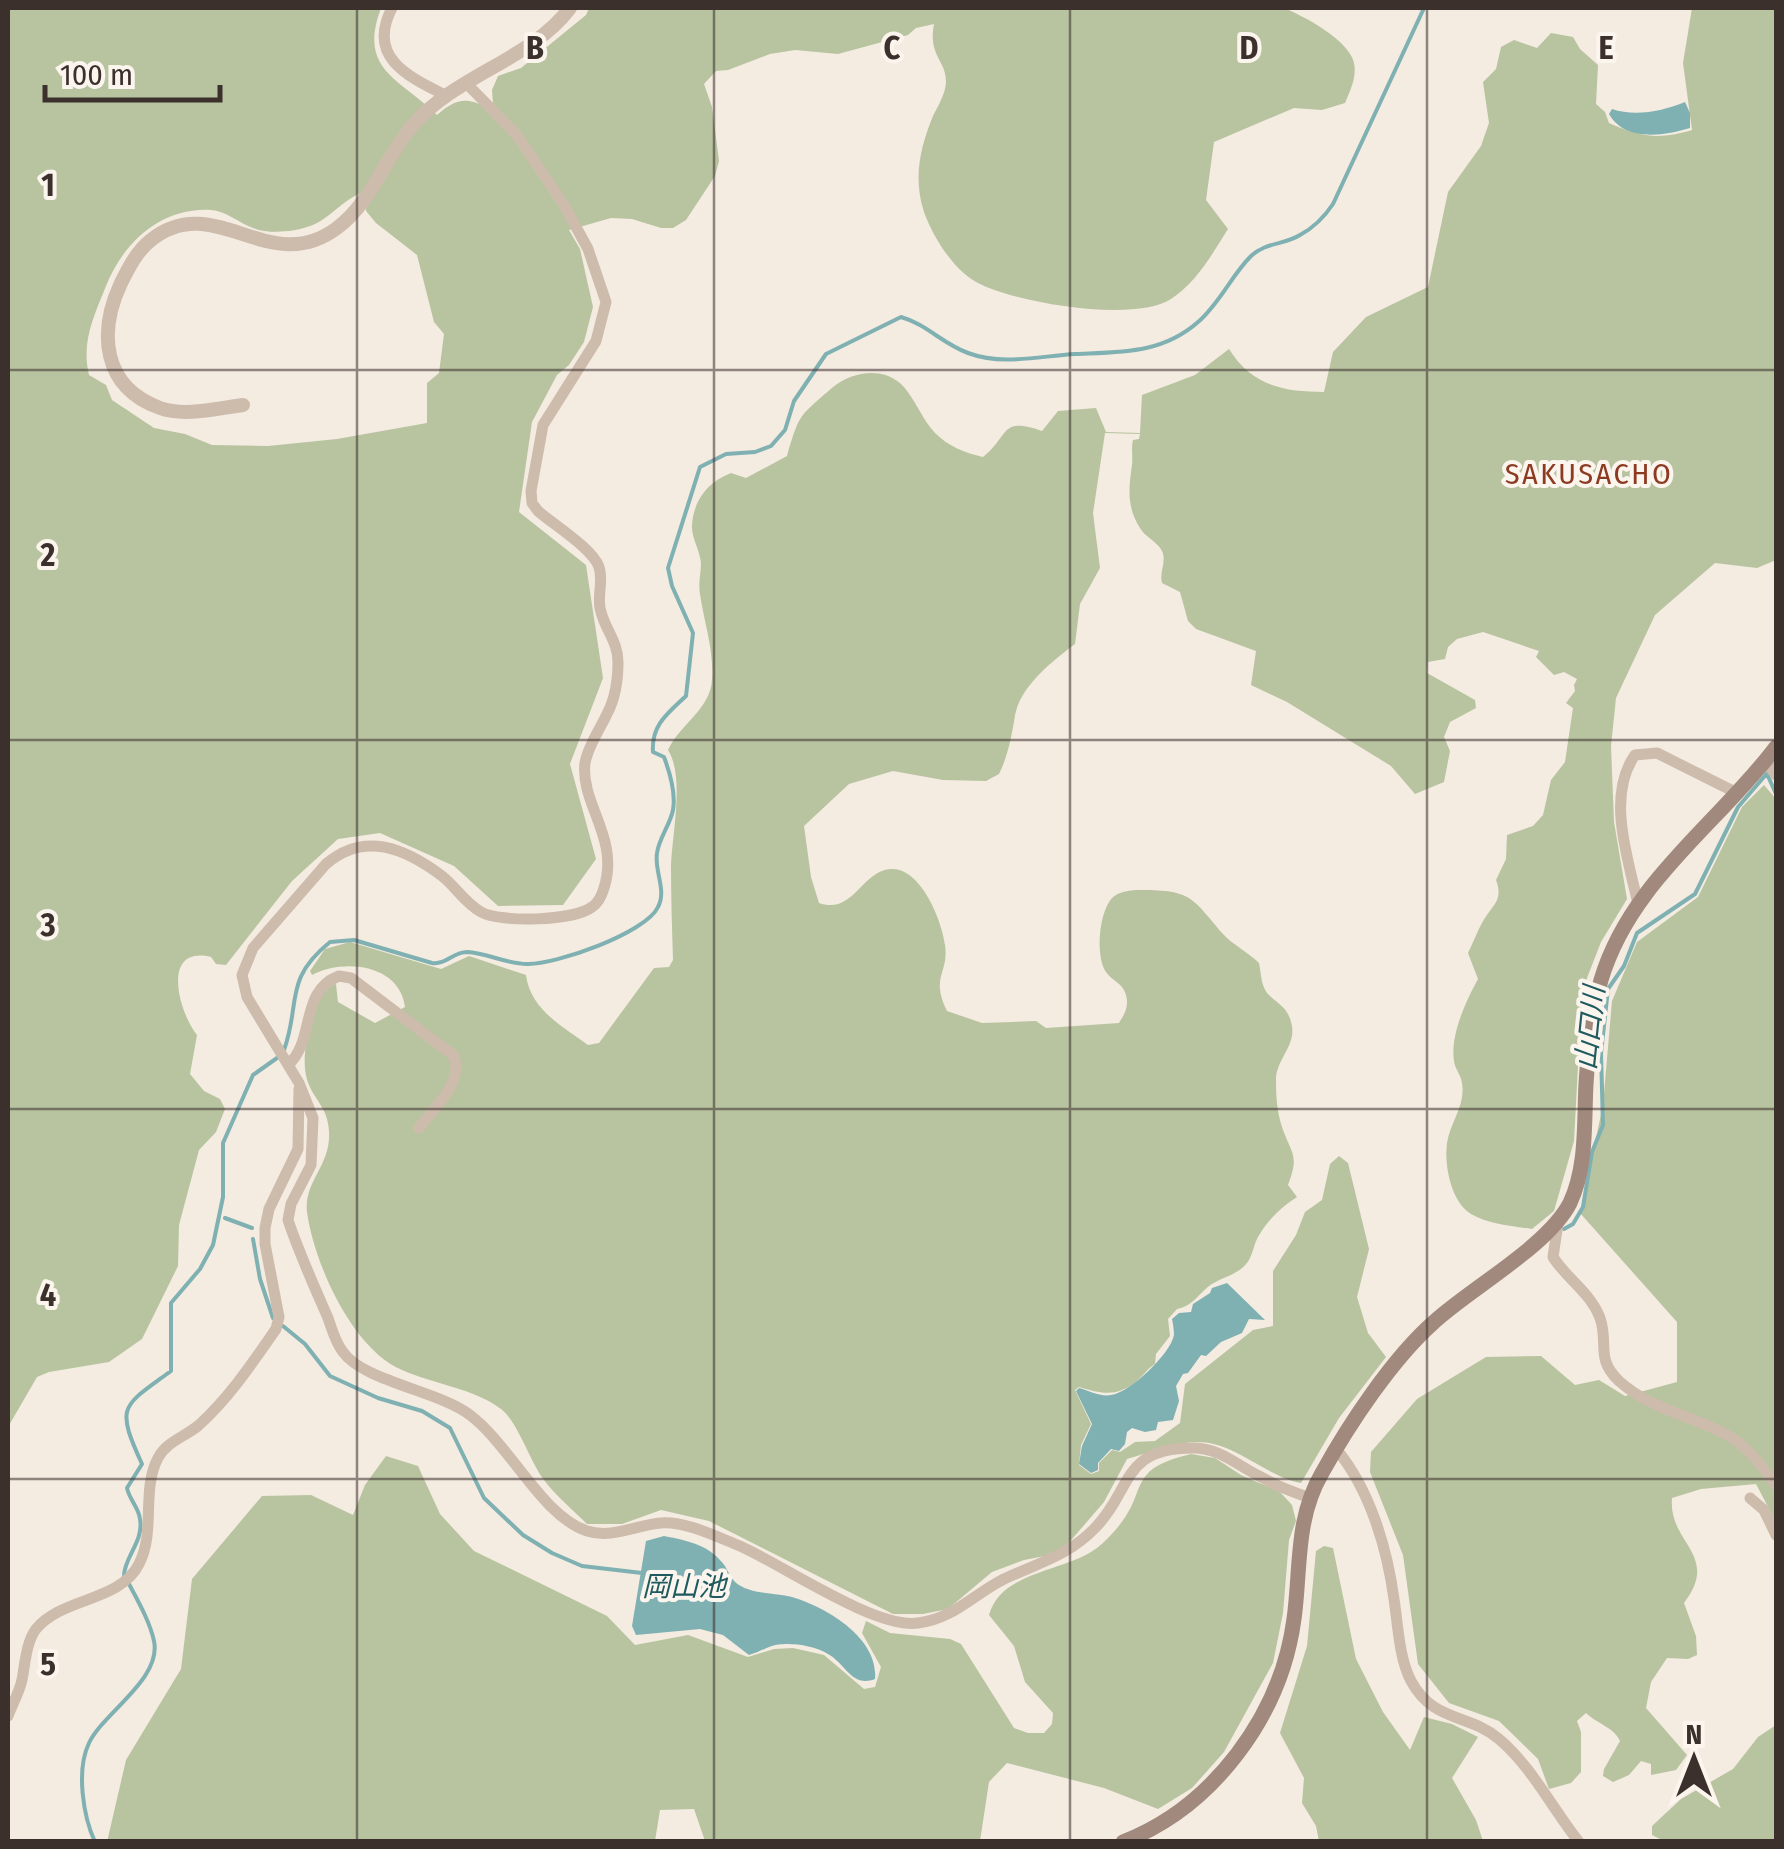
<svg xmlns="http://www.w3.org/2000/svg" width="1784" height="1849" font-family="'Fira Sans Condensed','Noto Sans JP',sans-serif">
	<style>
		.green { fill: #b8c4a0; fill-rule: evenodd }
		.water { fill: #7fb0b2 }
		.lines { fill: none; stroke-linecap: round; stroke-linejoin: round }
		.stream { stroke: #7fb0b2; stroke-width: 4 }
		.minor { stroke: #cdbbac; stroke-width: 11 }
		.tertiary { stroke: #cdbbac; stroke-width: 14 }
		.secondary { stroke: #a18a7d; stroke-width: 15 }
		.grid { fill: none; stroke: #3b302b; stroke-width: 2.5; stroke-opacity: 0.55 }
		.labels { text-anchor: middle; dominant-baseline: central; stroke-width: 8; stroke-linejoin: round; paint-order: stroke }
		.water-label { font-size: 28px; font-style: italic; fill: #1f5a5e; stroke: #fbf5ee }
		.quarter-label { font-size: 30px; letter-spacing: 2.5px; fill: #8c3b22; stroke: #fbf5ee }
		.grid-label { font-size: 32px; text-anchor: middle; font-weight: bold; fill: #3b302b; stroke: #fbf5ee; stroke-width: 8; stroke-linejoin: round; paint-order: stroke }
	</style>
	<rect width="100%" height="100%" fill="#f4ebe1"/>
	<path class="green" d="M 8,8 L 381,8 C 358,70 398,77 437,115 C 455,99 466,96 487,108 L 493,104 L 492,90 L 498,76 L 521,68 L 586,15 L 589,8 L 1284,8 C 1304,16 1350,41 1354,63 C 1357,77 1350,91 1345,103 L 1322,110 L 1294,108 L 1214,142 L 1206,200 L 1228,229 C 1212,254 1197,282 1171,299 C 1134,323 1016,303 978,283 C 954,271 933,237 924,212 C 913,178 920,148 933,116 C 938,106 946,93 946,81 C 946,60 928,56 934,24 L 916,28 L 908,35 L 838,54 L 795,50 L 770,54 L 728,70 L 716,71 L 704,84 L 712,107 L 719,161 L 715,176 L 686,220 L 673,228 L 661,228 L 632,219 L 611,218 L 569,230 L 580,249 L 593,307 L 584,342 L 569,365 L 557,375 L 532,422 L 519,512 L 586,565 L 603,678 L 570,764 L 596,859 L 563,905 L 498,906 L 454,866 L 380,833 L 338,839 L 292,881 L 226,965 L 216,964 L 211,957 C 160,945 179,1013 197,1035 L 190,1074 L 204,1091 L 220,1099 L 225,1109 L 216,1132 L 199,1150 L 179,1225 L 178,1266 L 142,1339 L 109,1362 L 49,1372 L 37,1377 L 8,1427 ZM 359,194 L 366,201 L 366,211 L 376,223 L 417,255 L 434,322 L 444,334 L 439,373 L 427,383 L 427,423 L 337,439 L 268,446 L 212,445 L 185,434 L 154,428 L 112,400 L 106,385 L 89,375 C 81,342 94,316 106,286 C 123,243 161,207 211,210 C 226,211 239,223 253,228 C 268,234 292,232 307,227 C 328,221 340,202 359,194 Z
		M 1692,8 L 1776,8 L 1776,560 L 1757,568 L 1715,563 L 1655,615 L 1616,698 L 1611,746 L 1614,822 L 1627,899 L 1601,942 L 1587,978 L 1581,1010 L 1574,1141 L 1554,1211 L 1532,1229 C 1512,1226 1488,1224 1471,1214 C 1451,1202 1444,1165 1447,1143 C 1450,1123 1466,1105 1462,1083 C 1461,1075 1455,1069 1454,1061 C 1450,1035 1466,1001 1478,979 L 1468,953 C 1473,943 1477,932 1482,923 C 1492,905 1504,901 1496,880 L 1506,859 L 1507,835 L 1533,826 L 1543,815 L 1551,780 L 1565,762 L 1573,708 L 1566,703 L 1575,691 L 1574,685 L 1577,679 L 1564,672 L 1554,675 L 1536,657 L 1539,651 L 1483,632 L 1457,639 L 1448,647 L 1445,659 L 1428,662 L 1427,673 L 1475,700 L 1476,708 L 1450,722 L 1444,737 L 1450,751 L 1444,782 L 1415,794 L 1391,766 L 1287,702 L 1251,685 L 1256,651 L 1196,629 L 1188,621 L 1180,592 L 1162,583 C 1159,571 1167,562 1162,551 C 1158,542 1145,537 1140,528 C 1126,506 1129,487 1132,465 C 1133,456 1131,449 1133,440 L 1139,439 L 1140,434 L 1105,433 L 1093,513 L 1100,568 L 1080,604 L 1075,644 C 1053,661 1021,685 1015,715 C 1012,735 1008,756 999,774 L 986,781 L 943,780 L 893,771 L 849,784 L 804,826 L 811,877 L 819,903 C 853,915 861,872 890,869 C 920,866 942,920 945,945 C 949,974 930,976 947,1011 L 982,1023 L 1036,1021 L 1046,1028 L 1119,1023 C 1125,1013 1129,1007 1126,995 C 1123,983 1112,981 1106,972 C 1095,956 1099,912 1112,898 C 1119,891 1131,890 1141,890 C 1192,890 1192,898 1223,934 C 1233,945 1248,952 1259,963 C 1261,973 1261,985 1267,993 C 1277,1004 1287,1006 1291,1022 C 1298,1045 1276,1058 1276,1080 C 1276,1096 1277,1112 1282,1127 C 1291,1154 1300,1154 1288,1185 L 1297,1197 C 1281,1207 1267,1221 1258,1237 C 1254,1244 1253,1253 1249,1260 C 1240,1275 1221,1277 1209,1286 C 1198,1295 1191,1307 1177,1309 L 1168,1319 L 1170,1336 L 1156,1354 L 1155,1364 C 1147,1369 1143,1376 1136,1382 C 1116,1397 1102,1394 1079,1387 L 1075,1390 L 1091,1424 L 1081,1445 L 1079,1465 L 1091,1474 L 1099,1471 L 1099,1463 L 1112,1450 L 1120,1452 L 1135,1442 L 1155,1441 L 1180,1423 L 1185,1384 L 1253,1330 L 1273,1326 L 1273,1271 L 1296,1235 L 1305,1212 L 1322,1200 L 1330,1164 L 1339,1156 L 1348,1163 L 1369,1249 L 1357,1297 L 1368,1333 L 1386,1357 L 1339,1418 L 1301,1483 C 1265,1476 1235,1442 1198,1442 C 1174,1442 1149,1453 1127,1459 L 1104,1502 L 1060,1553 L 1024,1560 L 992,1572 L 948,1609 L 923,1614 L 893,1614 L 709,1521 L 661,1510 L 622,1524 L 587,1524 C 573,1510 556,1496 544,1480 C 530,1462 518,1422 501,1409 C 473,1388 433,1384 402,1370 C 352,1349 314,1263 307,1212 C 303,1178 338,1162 327,1119 C 324,1107 314,1097 309,1085 C 297,1059 312,1006 329,985 L 336,984 L 338,1002 L 375,1023 L 405,1007 C 400,964 343,958 312,975 L 310,971 L 325,949 L 350,942 L 441,969 L 469,956 L 526,975 C 530,1009 562,1026 588,1045 L 599,1043 L 654,968 L 669,967 L 673,960 C 672,928 671,897 671,866 C 672,834 685,777 668,750 C 680,724 711,709 712,679 C 714,650 704,622 700,594 C 698,583 701,573 701,563 C 700,550 691,537 692,525 C 694,499 708,482 731,473 L 746,478 L 787,456 C 800,412 799,417 833,387 C 853,371 885,366 904,387 C 916,401 922,419 935,433 C 948,446 965,453 983,457 C 1010,436 999,416 1042,431 L 1058,411 L 1096,408 L 1106,432 L 1140,433 L 1142,395 L 1195,375 L 1229,349 C 1252,386 1284,392 1324,392 L 1333,352 L 1366,317 L 1428,287 L 1448,192 L 1481,146 L 1489,123 L 1483,82 L 1496,69 L 1501,47 L 1514,40 L 1537,48 L 1551,33 L 1573,37 L 1580,49 L 1598,65 L 1596,104 L 1605,112 L 1609,123 C 1640,137 1659,140 1692,130 L 1683,63 Z
		M 1764,785 L 1776,799 L 1776,1522 L 1756,1484 L 1701,1489 L 1672,1498 C 1668,1544 1721,1554 1684,1603 L 1696,1636 L 1697,1655 L 1688,1659 L 1667,1658 L 1651,1682 L 1646,1708 L 1687,1755 L 1676,1770 L 1651,1775 L 1651,1764 L 1641,1761 L 1629,1775 L 1613,1782 L 1603,1776 L 1604,1769 L 1620,1741 C 1615,1728 1596,1723 1586,1713 L 1577,1721 L 1581,1732 L 1581,1772 L 1571,1783 L 1549,1789 L 1538,1759 L 1499,1721 L 1449,1703 L 1418,1664 L 1403,1555 L 1370,1472 L 1371,1452 L 1417,1399 L 1486,1357 L 1541,1356 L 1575,1385 L 1599,1380 L 1625,1396 L 1677,1382 L 1677,1322 L 1580,1213 L 1603,1105 L 1612,1001 L 1637,942 L 1698,897 L 1742,807 Z
		M 1191,1454 L 1215,1458 L 1241,1475 L 1280,1492 L 1292,1505 L 1296,1521 L 1289,1540 L 1283,1613 L 1273,1663 L 1224,1752 L 1192,1788 L 1158,1809 L 1104,1788 L 1007,1763 L 989,1782 L 980,1841 L 705,1841 L 694,1809 L 660,1810 L 655,1841 L 107,1842 L 126,1760 L 181,1669 L 192,1579 L 262,1496 L 311,1495 L 353,1515 L 365,1485 L 386,1456 L 418,1466 L 440,1514 L 474,1551 L 607,1616 L 635,1645 L 688,1635 L 748,1657 L 774,1649 L 793,1648 L 824,1655 L 864,1689 L 875,1687 L 881,1667 L 862,1633 L 866,1621 L 890,1633 L 950,1639 L 961,1644 L 1014,1728 L 1028,1733 L 1044,1733 L 1052,1724 L 1053,1713 L 1025,1682 L 1014,1646 L 989,1615 C 1001,1571 1065,1572 1097,1548 C 1110,1538 1124,1521 1131,1507 C 1137,1495 1139,1482 1149,1472 C 1160,1462 1176,1458 1191,1454 Z
		M 1324,1546 L 1333,1548 L 1356,1659 L 1383,1712 L 1410,1750 L 1424,1717 L 1452,1724 L 1478,1737 L 1452,1778 L 1476,1820 L 1483,1841 L 1319,1841 L 1316,1826 L 1302,1803 L 1304,1778 L 1280,1733 L 1307,1646 L 1316,1551 Z
		M 1776,1725 L 1776,1841 L 1664,1841 L 1652,1835 L 1652,1826 L 1681,1799 L 1733,1769 L 1758,1737 Z"/>
	<path class="water" d="M 1685,102 L 1690,113 L 1690,128 C 1663,136 1625,142 1609,114 L 1612,109 C 1635,117 1663,111 1685,102 Z
		M 1227,1283 L 1265,1320 L 1249,1319 L 1242,1333 L 1221,1342 L 1206,1356 L 1201,1355 L 1188,1373 L 1183,1374 L 1176,1386 L 1179,1401 L 1173,1420 L 1158,1422 L 1156,1430 L 1145,1432 L 1132,1428 L 1127,1432 L 1125,1444 L 1119,1451 L 1111,1449 L 1098,1463 L 1098,1470 L 1091,1473 L 1079,1464 L 1082,1446 L 1092,1424 L 1076,1391 L 1079,1388 C 1090,1391 1100,1397 1111,1395 C 1130,1393 1171,1353 1174,1335 C 1174,1331 1173,1323 1172,1319 L 1179,1313 L 1191,1312 L 1193,1304 L 1210,1293 L 1212,1288 Z
		M 664,1536 C 689,1541 710,1545 725,1566 C 729,1573 732,1581 739,1585 C 753,1594 775,1593 792,1597 C 826,1607 879,1638 875,1679 C 852,1688 846,1664 828,1654 C 817,1647 800,1644 788,1644 C 771,1643 763,1651 749,1655 L 723,1635 L 700,1629 L 636,1635 L 632,1626 L 646,1541 Z"/>
	<g class="lines">
		<path class="stream" d="M 1768,776 L 1776,794
			M 284,1050 C 301,1003 283,980 330,942 L 354,940 L 432,963 C 446,965 453,952 467,952 C 487,953 507,964 527,964 C 555,965 646,933 658,907 C 667,890 654,871 657,853 C 659,838 670,825 673,810 C 676,793 670,773 664,757 L 653,752 C 651,725 668,713 686,696 L 693,633 L 672,586 L 668,568 L 700,467 L 726,454 L 755,452 L 771,446 L 785,430 L 794,401 L 826,354 L 901,317 C 926,324 943,344 968,353 C 1003,366 1039,356 1075,354 C 1120,352 1162,354 1198,322 C 1220,303 1231,276 1251,256 C 1266,242 1284,245 1300,235 C 1313,228 1325,216 1333,204 L 1424,8
			M 225,1218 L 252,1228
			M 1564,1229 L 1573,1224 L 1583,1207 L 1592,1152 L 1603,1125 L 1601,1053 L 1608,989 L 1624,966 L 1637,933 L 1695,894 L 1738,807 L 1776,763
			M 253,1239 L 260,1279 L 273,1318
			M 283,1326 L 305,1344 L 330,1376 L 378,1398 L 422,1411 L 450,1428 L 484,1498 L 523,1535 L 552,1553 L 582,1566 L 642,1573
			M 124,1575 C 125,1556 144,1541 140,1519 C 139,1508 129,1499 127,1488 L 142,1464 C 115,1405 122,1407 171,1371 L 171,1303 L 200,1269 L 213,1245 L 223,1197 L 223,1143 L 253,1075 L 277,1058
			M 95,1842 C 83,1816 76,1770 89,1743 C 103,1713 162,1679 154,1641 C 150,1622 138,1601 129,1584"/>
		<path class="minor" d="M 392,8 C 366,58 409,77 447,96
			M 466,83 L 516,134 L 564,205 L 588,249 L 606,302 L 596,341 L 543,425 L 531,491 L 532,503 L 538,511 C 554,525 593,549 599,567 C 604,582 596,598 601,612 C 606,631 618,642 618,662 C 618,679 615,699 607,714 C 600,729 588,746 585,763 C 580,804 620,838 604,888 C 602,895 598,903 592,907 C 573,921 501,923 481,912 C 465,903 456,887 442,876 C 405,848 364,831 326,864 L 253,948 L 242,975 L 247,997 L 299,1083 L 313,1118 L 311,1165 L 291,1204 L 288,1220 C 299,1253 314,1286 328,1318 C 332,1329 335,1342 343,1352 C 363,1381 439,1391 470,1415 C 510,1445 542,1516 587,1531 C 612,1539 636,1525 661,1523 C 686,1521 717,1537 740,1546 C 783,1565 875,1629 918,1623 C 953,1619 974,1594 1004,1579 C 1038,1563 1068,1556 1095,1528 C 1133,1489 1121,1448 1193,1448 C 1220,1448 1238,1466 1261,1477 C 1276,1486 1293,1492 1310,1498
			M 1765,761 L 1776,775
			M 1638,904 C 1628,858 1606,796 1635,755 L 1657,753 L 1735,792
			M 288,1065 C 316,1040 299,991 339,976 L 351,978 L 454,1056 C 464,1082 434,1108 419,1128
			M 1558,1223 L 1553,1257 C 1566,1278 1591,1293 1600,1318 C 1609,1344 1595,1358 1619,1381 C 1651,1410 1692,1415 1729,1436 C 1748,1447 1764,1468 1776,1485
			M 1337,1450 C 1370,1490 1387,1548 1394,1599 C 1398,1625 1399,1658 1411,1681 C 1434,1723 1468,1713 1499,1739 C 1532,1767 1552,1808 1579,1842
			M 1750,1498 L 1764,1510 L 1776,1535
			M 8,1716 C 12,1705 19,1693 22,1680 C 25,1665 26,1642 36,1629 C 62,1597 120,1602 139,1564 C 156,1531 141,1490 158,1458 C 167,1441 185,1437 199,1425 C 230,1397 253,1362 276,1329 L 279,1317 L 265,1244 L 265,1228 L 269,1209 L 298,1149 L 299,1089"/>
		<path class="tertiary" d="M 243,405 C 218,408 185,417 160,408 C 102,387 98,332 121,283 C 129,267 137,251 151,240 C 215,189 269,279 337,228 C 372,202 385,157 413,125 C 456,75 531,60 570,8"/>
		<path class="secondary" d="M 1123,1842 C 1213,1807 1281,1716 1294,1619 C 1301,1569 1295,1519 1322,1473 C 1349,1424 1393,1358 1434,1322 C 1471,1288 1548,1246 1570,1203 C 1587,1167 1584,1123 1586,1084 C 1588,1050 1592,1013 1601,980 C 1630,882 1718,824 1776,747"/>
	</g>
	<path class="grid" d="M 357,8 L 357,1842M 714,8 L 714,1842M 1070,8 L 1070,1842M 1427,8 L 1427,1842M 8,370 L 1776,370M 8,740 L 1776,740M 8,1109 L 1776,1109M 8,1479 L 1776,1479"/>
	<g class="labels">
		<g class="water-label">
			<text transform="translate(1590 1028) rotate(-84)">山口川</text>
			<text x="684" y="1586">岡山池</text>
		</g>
		<g class="quarter-label">
			<text x="1589" y="474">SAKUSACHO</text>
		</g>
	</g>
	<g class="grid-label">
		<text x="535" y="59">B</text>
		<text x="892" y="59">C</text>
		<text x="1249" y="59">D</text>
		<text x="1606" y="59">E</text>
		<text x="48" y="196">1</text>
		<text x="48" y="566">2</text>
		<text x="48" y="936">3</text>
		<text x="48" y="1306">4</text>
		<text x="48" y="1675">5</text>
	</g>
	<rect width="1784" height="1849" fill="none" stroke="#3b302b" stroke-width="20"/>
	<g transform="translate(1694 1759)" stroke="#fbf5ee" stroke-width="8" paint-order="stroke">
	<path d="M0-8L18 38L0 25L-18 38Z" fill="#3b302b"/>
	<text y="-15" font-size="28" font-weight="bold" text-anchor="middle" fill="#3b302b">N</text>
	</g>
	<path d="M45 85v15h175v-15" fill="none" stroke="#3b302b" stroke-width="5"/>
	<text x="60" y="85" font-size="30" fill="#3b302b" stroke="#fbf5ee" stroke-width="8" paint-order="stroke">100 m</text>
</svg>
